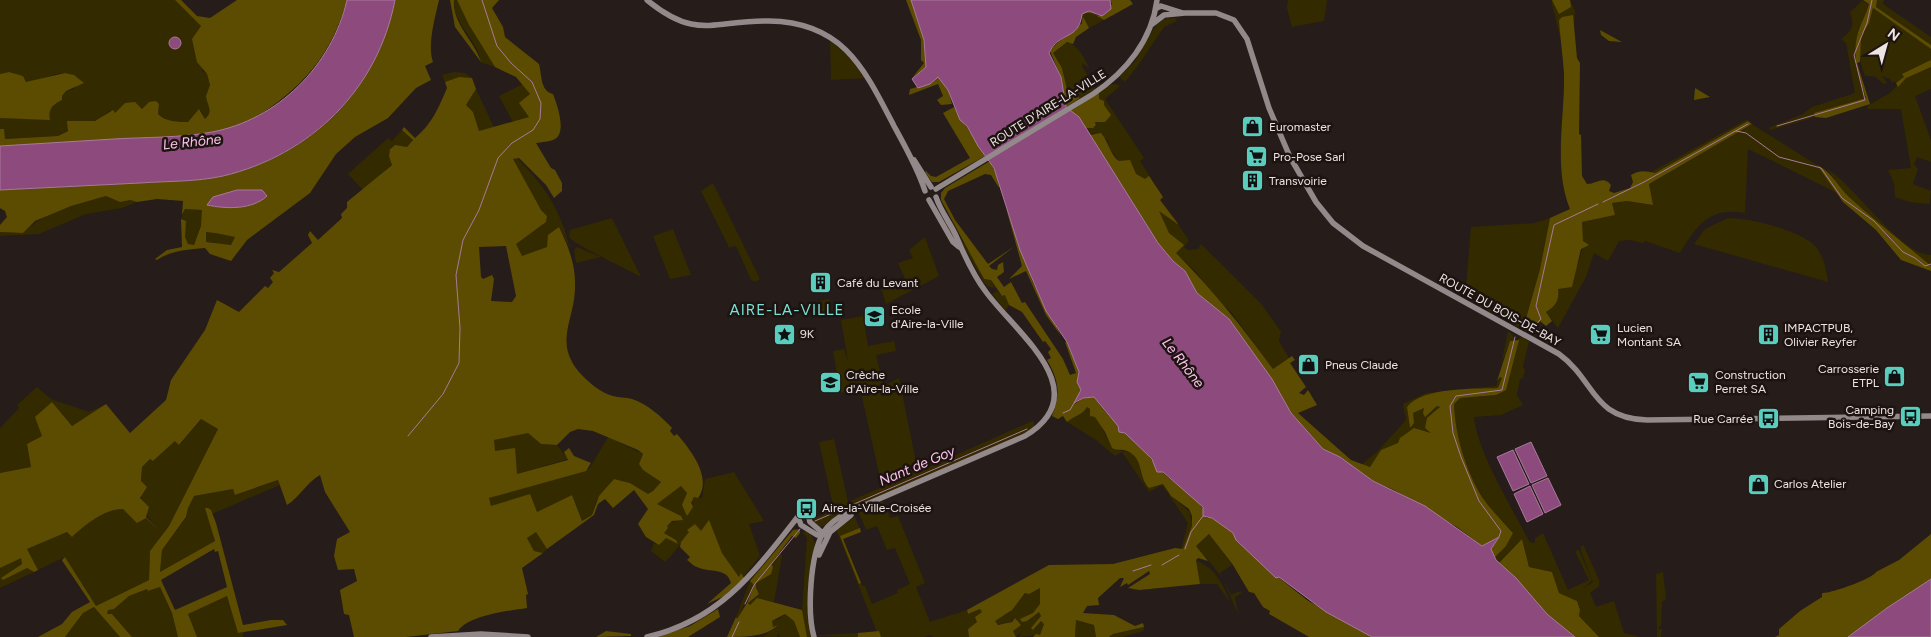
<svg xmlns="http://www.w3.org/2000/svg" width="1931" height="637" font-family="Figtree,sans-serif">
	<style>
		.green { fill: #342a00 }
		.forest { fill: #5c4c01; fill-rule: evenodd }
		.water { fill: #8c4b7c; stroke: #a9799b }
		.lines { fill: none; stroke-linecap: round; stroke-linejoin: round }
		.stream { stroke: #a9799b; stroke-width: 1 }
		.secondary { stroke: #93898b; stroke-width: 5.5 }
		.labels { text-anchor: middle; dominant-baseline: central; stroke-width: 5; stroke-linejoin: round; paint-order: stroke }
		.street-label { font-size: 12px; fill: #ede5e3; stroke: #1d1310 }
		.poi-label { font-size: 12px; fill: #ede5e3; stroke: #1d1310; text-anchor: start }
		.water-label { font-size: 14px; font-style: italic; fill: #fcc3eb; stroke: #1d1310 }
		.quarter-label { font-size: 15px; letter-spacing: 1px; fill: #7ae2d4; stroke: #1d1310 }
	</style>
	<rect width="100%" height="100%" fill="#261c19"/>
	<path class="green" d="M 0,0 L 175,0 L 201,26 L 199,31 L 202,71 L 207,74 L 210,85 L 206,96 C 207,106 214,111 205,119 L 201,110 C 197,113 193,119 189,121 C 181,125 164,120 158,114 L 159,104 L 149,102 L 142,109 L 125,103 L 115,113 L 109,111 L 99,120 L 79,123 L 58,136 L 4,139 L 4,129 L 0,129 L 0,118 L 50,119 C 48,108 52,105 62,100 L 62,96 L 66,91 L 74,89 L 80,80 C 62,64 45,82 26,82 L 23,76 L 9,72 L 0,74 Z
		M 454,0 L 457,0 L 469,25 L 495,67 L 480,62 C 482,45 452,24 454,0 Z
		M 1288,0 L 1327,0 L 1324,21 L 1292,27 L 1287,8 Z
		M 1551,0 L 1553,2 L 1570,0 L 1575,11 L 1574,26 L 1560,29 L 1560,37 Z
		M 1859,0 L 1869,4 L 1855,48 L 1857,68 L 1866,98 L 1814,113 L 1815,117 L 1771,130 L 1768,128 L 1803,114 L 1812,107 L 1855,93 L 1846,43 L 1841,39 C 1852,30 1855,26 1850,12 L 1861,2 Z
		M 1877,0 L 1884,0 L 1883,4 L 1931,37 L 1931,45 L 1876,7 Z
		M 1873,8 L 1931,49 L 1931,60 L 1896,83 L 1894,81 L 1892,83 L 1890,79 L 1882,76 L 1887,83 L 1884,84 L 1874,76 L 1865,76 C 1860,63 1856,47 1864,30 C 1868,23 1872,16 1873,8 Z
		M 1088,12 L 1104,20 L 1089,28 L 1081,15 Z
		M 1175,18 L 1177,21 L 1164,27 L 1137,67 L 1125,82 L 1121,79 L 1120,76 L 1135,61 L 1157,23 L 1162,19 Z
		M 830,41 L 850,57 L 866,78 L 831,80 Z
		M 1067,42 C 1078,45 1085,58 1089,68 L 1082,63 L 1082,66 L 1095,89 L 1080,98 L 1075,95 L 1069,98 L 1062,68 L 1053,53 Z
		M 1931,67 L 1931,89 L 1915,96 L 1931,140 L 1931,162 L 1917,157 L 1914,164 L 1918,169 L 1913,184 L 1931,191 L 1930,204 L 1909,202 L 1895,197 L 1894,183 L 1888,170 L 1911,168 L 1901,109 L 1868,109 L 1867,106 L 1890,93 L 1905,77 Z
		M 454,72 L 465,73 L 472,78 L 459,77 L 445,82 L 442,75 Z
		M 523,84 L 530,94 L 529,117 L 513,122 L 499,96 Z
		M 1116,84 L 1120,86 L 1105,99 L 1144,158 L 1140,161 L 1163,197 L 1160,200 L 1189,240 L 1184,247 L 1188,250 L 1198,249 L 1201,244 L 1263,306 L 1281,332 L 1279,341 L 1289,358 L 1273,369 L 1232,313 L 1214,297 L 1197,273 L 1176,253 L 1135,175 L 1124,161 L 1119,161 L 1109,148 L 1108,140 L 1093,133 L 1090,135 L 1085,128 L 1093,128 L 1096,126 L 1099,92 L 1110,85 Z
		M 476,89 L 494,127 L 479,131 L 473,113 L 466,105 Z
		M 1746,120 L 1748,121 L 1655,173 L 1651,172 Z
		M 1752,124 L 1817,165 L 1837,193 L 1748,149 L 1745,213 C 1709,207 1697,225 1680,253 L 1645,241 L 1643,243 L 1630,240 L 1619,241 L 1608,261 L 1594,253 L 1586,277 L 1558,328 L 1546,312 C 1555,307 1560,300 1558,289 L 1578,264 L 1584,243 L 1582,237 L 1582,222 L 1615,215 L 1612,203 L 1627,201 L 1652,205 L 1649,184 Z
		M 402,130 L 413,140 L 407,147 L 392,146 L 390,149 L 392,164 L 363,190 L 348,174 L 388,138 L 392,141 Z
		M 517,158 C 545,186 561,210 570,249 L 559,227 L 547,247 L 522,257 L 515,244 L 546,222 L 547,216 L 541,210 L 512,159 Z
		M 1827,169 C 1854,184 1900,255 1931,255 L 1931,266 C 1904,243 1873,223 1848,197 C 1840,189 1834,178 1827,169 Z
		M 713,183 L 760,279 L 755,282 L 751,280 L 736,246 L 730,247 L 730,249 L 701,191 Z
		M 106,196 L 120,202 L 130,200 L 137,202 L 122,208 L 86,214 L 39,234 L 0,236 L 0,232 L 23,233 C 45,211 77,204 106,196 Z
		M 185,209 L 203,210 L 201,226 L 194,245 L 188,244 L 185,237 L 186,221 L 181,219 Z
		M 612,218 L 641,277 C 629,270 573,244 569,237 L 570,230 Z
		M 1550,218 L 1540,269 L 1523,329 L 1465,298 L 1471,227 L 1535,223 Z
		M 1728,218 C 1750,218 1800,230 1815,246 C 1824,256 1826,269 1828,282 L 1694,244 L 1705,229 Z
		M 205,224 L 235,237 L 231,245 L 206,242 Z
		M 673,229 L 691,275 L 670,279 L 653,236 Z
		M 958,235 L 973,256 L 983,279 L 991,280 L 995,288 L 989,287 L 984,283 Z
		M 925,237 L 939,276 L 886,304 L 881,288 L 895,281 L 899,287 L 907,283 L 898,263 L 913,258 L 909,250 Z
		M 577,247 L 601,257 L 576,263 L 574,250 Z
		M 997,291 L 1002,296 L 1005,294 L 1010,302 L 1006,311 L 992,294 Z
		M 829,299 L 832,314 L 815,316 L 817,313 L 815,302 Z
		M 863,316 L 868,346 L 894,341 L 896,351 L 876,355 L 883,384 L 844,393 L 840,391 L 833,351 L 844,349 L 848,361 L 841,320 Z
		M 1508,331 L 1513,335 L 1514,340 L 1510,341 L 1501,365 Z
		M 1522,337 L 1529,341 L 1523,367 L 1525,370 L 1523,378 L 1520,379 L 1517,395 L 1523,405 L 1501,415 L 1474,417 C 1477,451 1512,508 1528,539 L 1531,543 L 1535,542 L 1535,538 L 1543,533 L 1568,590 L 1589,580 L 1575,551 L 1579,550 L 1592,580 L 1584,588 L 1593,582 L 1581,551 L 1581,546 L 1584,546 L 1599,580 L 1599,586 L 1590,593 L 1596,607 L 1614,601 L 1624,633 L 1640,637 L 1599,637 L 1579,616 L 1580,610 L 1577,601 L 1559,593 L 1552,572 L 1529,567 L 1522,539 L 1499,563 L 1494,558 L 1506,546 L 1513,532 C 1502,521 1490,510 1482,497 C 1466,471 1455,435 1454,404 L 1460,398 L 1496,395 L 1513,361 L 1518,339 Z
		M 1500,376 L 1502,378 L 1498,388 L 1451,392 L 1407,407 L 1410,428 L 1413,420 L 1413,413 L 1423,408 L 1432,411 L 1437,406 L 1440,407 L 1428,420 L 1425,428 L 1432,433 L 1414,428 L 1399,443 L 1381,450 L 1370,467 L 1361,465 L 1377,452 L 1406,420 L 1403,404 L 1426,393 L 1496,386 Z
		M 899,378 L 918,472 L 1030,422 L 1034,421 L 1034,427 L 1024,434 L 820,527 L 815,523 L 814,518 L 834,510 L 819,442 L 834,439 L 848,502 L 882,487 L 861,392 L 884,386 Z
		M 37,387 L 51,399 L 89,412 L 106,404 L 72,426 L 52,402 L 42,436 L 27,444 L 31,467 L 0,473 L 0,428 L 19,408 L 17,405 Z
		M 1087,407 C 1102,416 1103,438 1115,450 C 1152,453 1132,472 1149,488 L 1163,484 L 1168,493 L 1190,512 L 1192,526 L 1183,549 L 1181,549 L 1188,523 L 1162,485 L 1149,492 L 1122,452 L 1115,456 L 1096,440 L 1067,422 C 1074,416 1080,414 1087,407 Z
		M 201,419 L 218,429 L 169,526 L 150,551 L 149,580 L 96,606 L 65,557 L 38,570 L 27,549 L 67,532 L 72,537 C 85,525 104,509 123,509 L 133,518 L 146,517 L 161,531 C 137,510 141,496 142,467 L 150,459 L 153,461 L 175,441 L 180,445 Z
		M 522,433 L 528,433 L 541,444 L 557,445 L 568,459 L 517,474 L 494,451 L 494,440 Z
		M 608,437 L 643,454 L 639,464 L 643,470 L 661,482 L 653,491 L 648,494 L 630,483 L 614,479 L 596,502 L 592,515 L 582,521 L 572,495 L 537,512 L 491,507 L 489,498 L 589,469 Z
		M 734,472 L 764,521 L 749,524 L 760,556 L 743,577 L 741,574 L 739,577 L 722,553 L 709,521 L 701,532 L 689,532 C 681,543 675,552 665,562 L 651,551 L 654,543 L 659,545 L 666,538 L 678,544 L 676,540 L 664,533 C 666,525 669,522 677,521 L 681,516 L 656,504 L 681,486 L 687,493 L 684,509 L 687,515 L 694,497 L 702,498 L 705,479 Z
		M 279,480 L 280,485 L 212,514 L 211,510 L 215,541 L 160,573 L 162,550 L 186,518 L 188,508 L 194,496 L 233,489 L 236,495 Z
		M 883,501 L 890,518 L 898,516 L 925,583 L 916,587 L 930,622 L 967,610 L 968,614 L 980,609 L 982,612 L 978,622 L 968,629 L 969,637 L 933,637 L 931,635 L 924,637 L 881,637 L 879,632 L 877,632 L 836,529 L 855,517 L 861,532 L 843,539 L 862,586 L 865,586 L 872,604 L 898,593 L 897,590 L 910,584 L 895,548 L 887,550 L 877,526 L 866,530 L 859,513 Z
		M 805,531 L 810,533 L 815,542 L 812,564 L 812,637 L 807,637 L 802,610 L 807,538 L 803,533 Z
		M 536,532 L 547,549 L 543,553 L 534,551 L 527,538 Z
		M 1209,534 L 1232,565 L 1220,573 L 1231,595 L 1240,591 L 1242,593 L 1235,597 L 1238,614 L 1222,577 L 1196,546 Z
		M 780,553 L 782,556 L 774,602 L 757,598 L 750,605 L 749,602 L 759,594 L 756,588 L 756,583 Z
		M 21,557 L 22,564 L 2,578 L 3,580 L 27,568 L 34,572 L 0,588 L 0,568 Z
		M 1196,560 C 1216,569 1223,584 1231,604 L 1217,584 L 1200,584 Z
		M 1663,572 L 1666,599 L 1662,602 L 1661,626 L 1659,627 L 1659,629 L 1662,629 L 1661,637 L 1657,637 L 1656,574 Z
		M 750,581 L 754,585 L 737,619 L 736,617 Z
		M 160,587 L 172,613 L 178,637 L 132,637 L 112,614 L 107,614 L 108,609 L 114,609 L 129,596 L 147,589 L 148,591 Z
		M 1040,588 L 1041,604 L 1033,613 L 1024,618 L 1027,621 L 1039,612 L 1041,615 L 1033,630 L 1041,621 L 1044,624 L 1040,635 L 1019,637 L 1021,632 L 1016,637 L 1013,631 L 1018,622 L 1015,618 L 1007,624 L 995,624 L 994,621 L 1008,613 L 1026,593 Z
		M 227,596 L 238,633 L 244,632 L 243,637 L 197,637 L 187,614 Z
		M 94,607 L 120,637 L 65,637 L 83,613 Z
		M 785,614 L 794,621 L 800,637 L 780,637 L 779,634 L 777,637 L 763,637 L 777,626 L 773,627 L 771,621 L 779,619 Z
		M 1076,620 L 1094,625 L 1096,637 L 1075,637 Z
		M 1144,627 L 1144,631 L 1122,637 L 1110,637 L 1113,634 Z
		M 858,633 L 858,637 L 817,636 L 822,635 Z"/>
	<path class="forest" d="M 175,0 L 181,0 L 197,16 L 210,18 L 237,0 L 347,0 C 330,61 296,94 244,124 C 228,132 205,133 188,136 L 0,146 L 0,129 L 4,129 L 5,139 L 58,136 L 68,131 L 67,121 L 95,121 L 113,110 L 115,113 L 125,103 L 135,102 L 142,109 L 149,102 L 156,101 L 159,104 L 158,114 C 166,122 178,122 188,122 L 199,109 L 205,119 C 214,111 207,106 206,96 L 210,85 L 207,74 L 197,62 L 192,39 L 201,26 Z
		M 395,0 L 439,0 C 435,18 427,45 433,62 L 425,66 L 431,80 L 416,88 L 388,118 L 355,137 L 336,154 L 310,193 L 247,240 L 231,261 L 210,254 L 205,248 C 187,250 172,250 157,260 L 155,259 L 167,250 L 182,247 L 181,219 L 186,221 L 185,237 L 188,244 L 194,245 L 201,226 L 202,210 L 185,209 L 182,215 L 183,201 L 157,199 L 137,202 L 130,200 L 120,202 L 106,196 L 71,206 L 35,221 L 23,233 L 0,232 L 0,225 L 7,217 L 5,211 L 0,208 L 0,190 C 47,188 93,185 140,183 C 167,181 196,182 223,176 C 314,154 375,91 395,0 ZM 206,232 C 212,232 231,236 235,237 L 231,245 L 206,242 Z
		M 450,0 L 454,0 C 452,24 475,41 481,62 L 455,27 Z
		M 457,0 L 499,0 L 492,8 L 503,27 L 505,37 L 539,64 C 542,75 540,91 553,94 C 557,104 567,132 555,139 C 550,142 541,142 536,143 L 551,168 L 555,170 L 562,183 L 562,191 L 554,198 L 546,185 L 519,158 L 513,159 L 541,210 L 547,216 L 546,222 L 516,244 L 522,256 L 547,247 L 548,235 L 559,227 C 569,248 576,265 575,289 C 574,321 554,342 579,372 C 588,382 601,393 613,396 C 619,398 626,397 632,399 C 646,403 662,417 672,428 L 670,431 L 674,436 L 677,434 C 690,449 713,478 698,498 L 694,497 L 691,503 L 693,507 L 687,516 L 682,505 L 687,493 L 681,486 L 657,504 L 681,516 L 683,520 L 672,521 L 667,526 L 668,528 L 664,533 L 676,540 L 678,544 L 666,538 L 659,545 L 646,537 L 638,524 L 648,509 L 634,490 L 613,508 L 605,499 L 598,504 L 594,515 L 547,549 L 536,532 L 527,538 L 534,551 L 543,553 L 522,568 L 528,594 L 526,595 L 527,608 C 508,611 469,615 458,631 L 406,637 L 354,637 L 349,615 L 344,614 L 340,590 L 357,581 L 354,569 L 338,570 L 334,556 L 337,539 L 350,532 L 325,492 L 320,475 C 306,483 300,497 287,505 L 278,480 L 235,495 L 233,489 L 194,496 L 188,508 L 186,517 L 162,550 L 160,572 L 215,541 L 205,508 L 208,508 L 211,510 L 216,523 L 243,625 L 271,620 L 283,620 L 287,625 L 238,633 L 227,596 L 188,614 L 197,637 L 178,637 L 172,613 L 160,587 L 148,591 L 147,589 L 129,596 L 114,609 L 108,610 L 107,614 L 112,614 L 132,637 L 120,637 L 94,607 L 83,613 L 65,637 L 38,637 L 62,624 L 72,612 L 90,602 L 63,562 L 62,560 L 65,557 L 96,606 L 149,580 L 150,551 L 169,526 L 218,429 L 201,419 L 179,445 L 175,441 L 153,461 L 150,459 L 142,467 L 141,481 L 147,487 L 140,498 L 149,507 L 146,517 L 161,532 L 146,518 L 137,523 L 123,509 C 104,509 85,525 72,537 L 67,532 L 27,549 L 38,570 L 34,572 L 27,568 L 3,580 L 1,578 L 22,564 L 21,558 L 0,568 L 0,473 L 31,467 L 27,444 L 42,436 L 35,417 L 52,402 L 72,426 L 106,404 L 130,433 L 166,400 L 171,380 L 205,330 L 217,300 L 239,312 L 265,286 L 268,288 L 273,282 L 270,278 L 274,273 L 272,270 L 279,272 L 312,243 L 308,235 L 310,231 L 318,240 L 342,218 L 341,214 L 347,208 L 347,202 L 392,165 L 389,156 L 390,149 L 395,145 L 407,147 L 413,140 L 402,130 L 404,127 L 415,138 C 432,124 439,107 447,88 L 445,82 L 459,77 L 472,78 L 476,89 L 466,105 L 473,112 L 479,131 L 529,117 L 519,103 L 530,94 L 516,77 L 495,67 L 469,25 ZM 506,246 L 516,296 L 512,302 L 491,301 L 494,279 L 492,275 L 483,279 L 481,277 L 479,247 ZM 578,429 L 593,431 L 638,450 L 643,454 L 639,464 L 643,470 L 661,482 L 653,491 L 648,494 L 630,483 L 614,479 L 599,496 L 592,515 L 582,521 L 572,495 L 537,512 L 530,494 L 491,506 L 489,498 L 586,471 L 591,463 L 574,456 L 569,448 L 564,452 L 568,460 L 517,474 L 515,448 L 495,451 L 494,440 L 528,433 L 541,444 L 557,445 L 570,432 ZM 214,549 L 215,552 L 218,551 L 227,587 L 175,610 L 161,580 Z
		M 906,0 L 911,0 L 924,40 L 926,67 L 912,78 L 924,63 L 921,60 L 921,40 Z
		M 1110,0 L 1130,0 L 1133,4 L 1104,20 C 1097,17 1089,9 1082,15 L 1089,28 L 1076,37 L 1073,44 L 1067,42 L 1053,53 L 1062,68 L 1069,98 L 1075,95 L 1080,98 L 1066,107 L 1061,77 L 1050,51 C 1060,38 1071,35 1082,23 C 1083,9 1086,9 1098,16 L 1112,4 Z
		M 1552,0 L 1570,0 L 1571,7 L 1559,14 Z
		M 1863,0 L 1877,0 L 1876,7 L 1931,45 L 1931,49 L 1873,8 L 1869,23 L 1861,36 L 1860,62 L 1857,63 L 1870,104 L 1826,118 L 1815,117 L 1814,113 L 1866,98 C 1859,77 1851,56 1858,33 C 1861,23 1866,15 1869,4 Z
		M 1573,15 L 1577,58 L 1580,63 L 1579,134 L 1581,135 L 1582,176 L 1587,184 C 1597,184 1603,175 1611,185 L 1609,191 L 1614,193 L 1630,188 L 1633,182 L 1631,175 C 1640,170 1645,171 1655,173 L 1748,121 L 1752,124 L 1649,184 L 1653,205 L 1627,201 L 1612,203 L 1615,215 L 1582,222 L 1583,241 L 1589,245 L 1581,249 L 1572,287 L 1558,289 C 1560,300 1555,307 1546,312 L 1552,321 L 1546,326 L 1540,321 L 1531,334 L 1523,329 L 1540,269 L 1550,218 L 1570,209 C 1553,168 1565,117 1564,74 C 1563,56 1560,38 1559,20 L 1562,17 Z
		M 1600,30 L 1622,42 L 1609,41 L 1601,35 Z
		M 1931,60 L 1931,67 L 1906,78 L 1898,87 L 1896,83 L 1904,77 L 1902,74 Z
		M 9,72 L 23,76 L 26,82 L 65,73 L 74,75 L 84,83 L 66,91 L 62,96 L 62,100 C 52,105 48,109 50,120 L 0,118 L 0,74 Z
		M 938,77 L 948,90 L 952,104 L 941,105 L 937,100 L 943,96 L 938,84 L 909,95 L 910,89 L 917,87 L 918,88 Z
		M 1695,88 L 1710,97 L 1694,100 Z
		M 1099,92 L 1099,99 L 1104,101 L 1104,105 L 1111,115 L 1105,122 L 1095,122 L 1096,125 L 1093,128 L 1085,128 L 1079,117 L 1070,111 Z
		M 954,107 L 985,156 L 939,182 L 932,182 L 925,172 L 926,171 L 931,176 L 936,177 L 970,158 L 943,113 Z
		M 1101,133 C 1109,142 1110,155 1119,161 L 1130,160 L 1136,174 L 1145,179 L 1149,176 L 1163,197 L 1160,200 L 1179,225 L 1159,211 L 1169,233 L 1184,245 L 1176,253 C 1212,289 1243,328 1273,369 L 1292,356 L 1295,360 L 1290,363 L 1306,387 L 1299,393 L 1304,395 L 1308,390 L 1317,405 L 1298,413 L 1351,460 L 1370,467 L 1381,450 L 1398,443 L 1400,438 L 1414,428 L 1431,433 L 1425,428 L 1427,418 L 1440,407 L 1437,406 L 1425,417 L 1423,413 L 1424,408 L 1413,413 L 1414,423 L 1410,428 L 1407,407 C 1422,387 1474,389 1498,388 L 1502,378 L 1500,377 L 1497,381 L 1510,341 L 1519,340 L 1506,390 L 1496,395 L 1460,398 L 1454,404 C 1455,435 1466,471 1482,497 C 1491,510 1502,521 1513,533 L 1506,546 L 1494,558 L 1491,549 L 1499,537 L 1482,546 L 1457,527 L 1394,490 L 1373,481 L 1340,457 L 1323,449 L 1291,413 L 1272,379 L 1229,319 L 1197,293 L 1185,271 L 1173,261 L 1158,243 L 1090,135 Z
		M 990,161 L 998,178 L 999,188 L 991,175 L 985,174 L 948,191 L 944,199 L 955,220 L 988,264 L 1015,246 L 989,266 L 992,269 L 997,270 L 998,265 L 1003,262 L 1004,272 L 997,277 L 1004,287 L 1011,282 L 1022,303 L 1025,302 L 1063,359 L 1070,375 L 1076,373 L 1065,342 L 1067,342 L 1079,372 L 1077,382 L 1081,389 L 1075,404 L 1083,398 L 1094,397 C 1107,415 1122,430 1139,445 C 1147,452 1152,461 1159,469 C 1173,485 1202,495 1206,518 L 1212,518 L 1233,532 L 1278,577 L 1307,600 L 1372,637 L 1309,637 L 1269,614 L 1270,611 L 1263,607 L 1254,593 L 1249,592 L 1233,565 L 1209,534 L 1196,546 L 1208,561 L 1198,558 L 1196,560 L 1200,584 L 1139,590 L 1128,588 L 1150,574 L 1149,571 L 1128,585 L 1127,583 L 1120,587 L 1124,578 L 1120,578 L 1098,598 L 1099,605 L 1087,606 L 1083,613 L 1114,615 L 1135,626 L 1143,623 L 1144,627 L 1113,634 L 1109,637 L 1096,637 L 1094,625 L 1076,620 L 1075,637 L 1033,637 L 1036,634 L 1040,635 L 1044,624 L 1041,621 L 1033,630 L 1031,628 L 1041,616 L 1039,612 L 1027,621 L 1022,622 L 1020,619 L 1033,613 L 1040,604 L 1040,588 L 1029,594 L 1025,593 L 1012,610 L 995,621 L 998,625 L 1012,622 L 1015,618 L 1021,625 L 1013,631 L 1016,637 L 969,637 L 968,629 L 977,622 L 975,617 L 982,612 L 980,609 L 968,614 L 967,610 L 1049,565 L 1113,564 L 1175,548 L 1183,549 L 1192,526 L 1192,516 L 1189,509 L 1171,496 L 1163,484 L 1149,488 C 1137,476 1145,459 1127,451 C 1123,449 1117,451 1112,448 L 1105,432 L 1095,417 L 1090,416 L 1090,409 L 1087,407 C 1082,415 1074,416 1067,422 L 1063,416 L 1058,419 L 1052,416 C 1061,395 1059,380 1047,360 L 1051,358 L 1048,352 L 1051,349 L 1045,341 L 1043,342 L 1022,312 L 1009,305 L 1005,295 L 1002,296 L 991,280 L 984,279 L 941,200 L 941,193 L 945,188 Z
		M 1817,165 C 1832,172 1838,187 1850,198 C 1876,222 1904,243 1931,266 L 1931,271 L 1901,260 L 1876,230 L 1843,202 Z
		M 1006,208 L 1033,283 L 1061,336 L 1046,315 L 1026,271 L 1009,279 L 1022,266 Z
		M 709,520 L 722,553 L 739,577 L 741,573 L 744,578 L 724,596 L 707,604 L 731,583 C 727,567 709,573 697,567 C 693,566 690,562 687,560 L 690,557 L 680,547 L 681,542 L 689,532 L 687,530 L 695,524 L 701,531 Z
		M 860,528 L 861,532 L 843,539 L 861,583 L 859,584 L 840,536 Z
		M 800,529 L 800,533 L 796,538 L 792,536 L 771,564 L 773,567 L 771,574 L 756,583 L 756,588 L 759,594 L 748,603 L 750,605 L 757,598 L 802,610 L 807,637 L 800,637 L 794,621 L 785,614 L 772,621 L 773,627 L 778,625 C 766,637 746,637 727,637 L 736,617 L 737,619 L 747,603 L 754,585 L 750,581 L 793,530 Z
		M 1931,534 L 1931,579 L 1887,608 L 1848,637 L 1775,637 L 1779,635 L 1779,629 L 1800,611 L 1822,597 L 1822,593 C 1830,594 1874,578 1876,572 L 1899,560 Z
		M 1522,539 L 1529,567 L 1552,572 L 1559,593 L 1577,601 L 1580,610 L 1579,616 L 1599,637 L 1575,637 L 1547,614 L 1516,578 L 1499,563 Z
		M 718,609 L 720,617 L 688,637 L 658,637 L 690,626 Z
		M 606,631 L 631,634 L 631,636 L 596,637 Z
		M 879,631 L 881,637 L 858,637 L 858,633 Z"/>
	<path class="water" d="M 347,0 L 395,0 C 378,89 311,155 223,176 C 196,182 167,181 140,183 C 93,185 47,188 0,190 L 0,146 C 38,144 76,141 114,139 C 146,137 180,138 212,132 C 277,120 332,66 347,0 Z
		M 911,0 L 1110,0 L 1111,9 L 1102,16 L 1089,11 L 1082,14 C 1079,41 1059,31 1049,53 L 1061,77 L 1066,107 L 1079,117 L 1158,243 L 1173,261 L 1185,271 L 1197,293 L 1229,319 L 1272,379 L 1291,413 L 1323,449 L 1340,457 L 1373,481 L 1425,506 L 1482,546 L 1499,537 L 1491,549 L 1496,560 L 1516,578 L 1547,614 L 1575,637 L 1372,637 L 1326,612 L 1279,577 L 1276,578 L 1236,540 L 1233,533 L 1212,518 L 1203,516 L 1203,507 L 1163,472 L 1157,472 L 1152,459 L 1125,433 L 1119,432 L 1118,426 L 1094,397 L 1083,398 L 1074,403 L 1081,390 L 1077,382 L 1079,372 L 1067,342 L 1046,311 L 1020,250 L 994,168 L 978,146 L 967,126 L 960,120 L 948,90 L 938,77 L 930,84 L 918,88 L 912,79 L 926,67 L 924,40 Z
		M169 43a6 6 0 1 1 12 0a6 6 0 1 1-12 0Z
		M 237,190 L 262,190 L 267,196 C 252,210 226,209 207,205 L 213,197 Z
		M 1531,442 L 1547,476 L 1531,483 L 1515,449 Z
		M 1513,450 L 1529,484 L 1513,491 L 1497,457 Z
		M 1548,478 L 1561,505 L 1545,513 L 1532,485 Z
		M 1530,486 L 1543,514 L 1527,522 L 1514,494 Z
		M 1931,579 L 1931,637 L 1848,637 L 1887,608 Z"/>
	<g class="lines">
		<path class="stream" d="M 1777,126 L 1865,100 L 1854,55 L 1867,23 L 1872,0
			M 1736,131 L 1746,133 L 1779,157 L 1821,168 L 1842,198 L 1874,221 L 1903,252 L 1915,258 L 1925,266 L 1931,264
			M 1603,202 L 1644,182 L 1748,124
			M 1531,330 L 1541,319 L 1536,306 L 1554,225 L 1598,204
			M 1063,413 L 1070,410 L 1074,403
			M 408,436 L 443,394 L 459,363 L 460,328 L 456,275 L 463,240 L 479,210 L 498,158 L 512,143 L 533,130 L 540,119 L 541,103 L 532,82 L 511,63 L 497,46 L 482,0
			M 815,521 L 1027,429
			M 1499,537 L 1501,531 L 1479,501 L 1461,457 L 1453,433 L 1450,406 L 1456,396 L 1502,390 L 1515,337
			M 1185,549 L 1191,532 L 1203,516
			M 1162,565 L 1179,555
			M 1133,571 L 1151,565
			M 745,604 L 754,585 L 800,529
			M 732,637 L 739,622"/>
		<path class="secondary" d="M 647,0 C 697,41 714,20 769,21 C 843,22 864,68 894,126 C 905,146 918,169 925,191
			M 1157,8 L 1161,6 L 1183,13
			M 1151,25 L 1164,15 L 1185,13 L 1216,13 L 1234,20 L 1247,39 L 1269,108 L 1290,157 L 1316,202 L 1333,223 L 1363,246 L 1559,354 C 1596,381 1591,418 1647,420 L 1931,416
			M 914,160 L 931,187
			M 936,189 L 1093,94 C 1126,72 1152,40 1157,0
			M 929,200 L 953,242 L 959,247
			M 798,517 L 801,525 L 817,535 L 823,534
			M 810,522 L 825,535
			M 819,555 L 830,532 L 851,515
			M 431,637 L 481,634 L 528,637
			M 647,637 C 721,620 756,570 800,514 L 808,514 L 810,522
			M 814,637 C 807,612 810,556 823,533 C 829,523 840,516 851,511 L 1025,436 C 1098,392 1016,333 986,292 C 973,275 965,257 957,238 C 951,224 941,212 936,197"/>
	</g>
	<defs>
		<symbol id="shop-square" viewBox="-11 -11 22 22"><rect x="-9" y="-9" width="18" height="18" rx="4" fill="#59cebf" stroke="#1d1310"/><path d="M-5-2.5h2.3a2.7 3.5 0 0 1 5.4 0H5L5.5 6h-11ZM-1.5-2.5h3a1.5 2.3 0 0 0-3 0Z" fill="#111"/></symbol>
		<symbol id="supermarket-square" viewBox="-11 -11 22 22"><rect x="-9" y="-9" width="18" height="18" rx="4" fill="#59cebf" stroke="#1d1310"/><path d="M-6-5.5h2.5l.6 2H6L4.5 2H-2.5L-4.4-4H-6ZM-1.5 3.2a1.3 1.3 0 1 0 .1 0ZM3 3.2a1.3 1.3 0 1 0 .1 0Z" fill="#111"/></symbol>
		<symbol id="building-square" viewBox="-11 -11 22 22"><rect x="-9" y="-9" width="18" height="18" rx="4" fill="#59cebf" stroke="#1d1310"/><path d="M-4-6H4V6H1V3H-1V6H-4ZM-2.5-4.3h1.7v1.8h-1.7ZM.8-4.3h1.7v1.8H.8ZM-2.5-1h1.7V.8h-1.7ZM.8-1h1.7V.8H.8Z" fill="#111"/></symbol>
		<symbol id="school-square" viewBox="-11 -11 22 22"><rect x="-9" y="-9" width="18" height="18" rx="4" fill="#59cebf" stroke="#1d1310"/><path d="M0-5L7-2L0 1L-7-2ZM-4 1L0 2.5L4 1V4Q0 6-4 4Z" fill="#111"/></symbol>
		<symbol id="sight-square" viewBox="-11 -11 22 22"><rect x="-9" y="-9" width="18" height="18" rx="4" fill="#59cebf" stroke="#1d1310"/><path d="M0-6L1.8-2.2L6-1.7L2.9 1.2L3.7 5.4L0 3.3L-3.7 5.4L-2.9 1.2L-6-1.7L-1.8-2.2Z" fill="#111"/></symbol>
		<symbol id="bus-square" viewBox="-11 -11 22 22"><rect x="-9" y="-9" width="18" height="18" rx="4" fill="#59cebf" stroke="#1d1310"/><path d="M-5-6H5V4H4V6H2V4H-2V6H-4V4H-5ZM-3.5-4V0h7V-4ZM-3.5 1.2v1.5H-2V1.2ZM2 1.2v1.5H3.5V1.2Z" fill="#111"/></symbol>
	</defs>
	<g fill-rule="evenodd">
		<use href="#shop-square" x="1240" y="114" width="25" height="25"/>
		<use href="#supermarket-square" x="1244" y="144" width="25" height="25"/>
		<use href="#building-square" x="1240" y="168" width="25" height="25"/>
		<use href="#building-square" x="808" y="270" width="25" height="25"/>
		<use href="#school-square" x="862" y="304" width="25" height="25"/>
		<use href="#sight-square" x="772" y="322" width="25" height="25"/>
		<use href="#supermarket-square" x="1588" y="322" width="25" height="25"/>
		<use href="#building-square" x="1756" y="322" width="25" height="25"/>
		<use href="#shop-square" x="1296" y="352" width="25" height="25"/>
		<use href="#shop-square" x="1882" y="364" width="25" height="25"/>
		<use href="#school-square" x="818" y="370" width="25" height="25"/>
		<use href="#supermarket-square" x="1686" y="370" width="25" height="25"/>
		<use href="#bus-square" x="1898" y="404" width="25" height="25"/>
		<use href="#bus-square" x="1756" y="406" width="25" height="25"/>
		<use href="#shop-square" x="1746" y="472" width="25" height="25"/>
		<use href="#bus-square" x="794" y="496" width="25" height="25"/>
	</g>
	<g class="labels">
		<g class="street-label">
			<text transform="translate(1048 108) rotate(-32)">ROUTE D'AIRE-LA-VILLE</text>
			<text transform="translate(1500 310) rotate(29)">ROUTE DU BOIS-DE-BAY</text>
		</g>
		<g class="poi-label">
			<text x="1269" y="127">Euromaster</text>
			<text x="1273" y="157">Pro-Pose Sarl</text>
			<text x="1269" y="181">Transvoirie</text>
			<text x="837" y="283">Café du Levant</text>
			<text x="891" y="310">Ecole<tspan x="891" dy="14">d'Aire-la-Ville</tspan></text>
			<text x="1617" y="328">Lucien<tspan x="1617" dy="14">Montant SA</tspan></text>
			<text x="1784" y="328">IMPACTPUB,<tspan x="1784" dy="14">Olivier Reyfer</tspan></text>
			<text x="800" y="334">9K</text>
			<text x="1325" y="365">Pneus Claude</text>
			<text x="1879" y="369" text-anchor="end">Carrosserie<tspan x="1879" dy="14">ETPL</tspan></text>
			<text x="846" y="375">Crèche<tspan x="846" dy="14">d'Aire-la-Ville</tspan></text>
			<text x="1715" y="375">Construction<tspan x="1715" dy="14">Perret SA</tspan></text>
			<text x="1894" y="410" text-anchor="end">Camping<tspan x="1894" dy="14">Bois-de-Bay</tspan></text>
			<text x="1753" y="419" text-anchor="end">Rue Carrée</text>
			<text x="1774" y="484">Carlos Atelier</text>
			<text x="822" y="508">Aire-la-Ville-Croisée</text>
		</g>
		<g class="water-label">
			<text transform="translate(192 142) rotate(-6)">Le Rhône</text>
			<text transform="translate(1183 363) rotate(52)">Le Rhône</text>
			<text transform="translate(917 466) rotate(-23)">Nant de Goy</text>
		</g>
		<g class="quarter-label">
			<text x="787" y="310">AIRE-LA-VILLE</text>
		</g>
	</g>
	<g transform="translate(1886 45) rotate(37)" stroke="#1d1310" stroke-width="4" paint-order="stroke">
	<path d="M0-4L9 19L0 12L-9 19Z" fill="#ede5e3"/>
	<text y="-8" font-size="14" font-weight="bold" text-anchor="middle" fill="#ede5e3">N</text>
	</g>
</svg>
